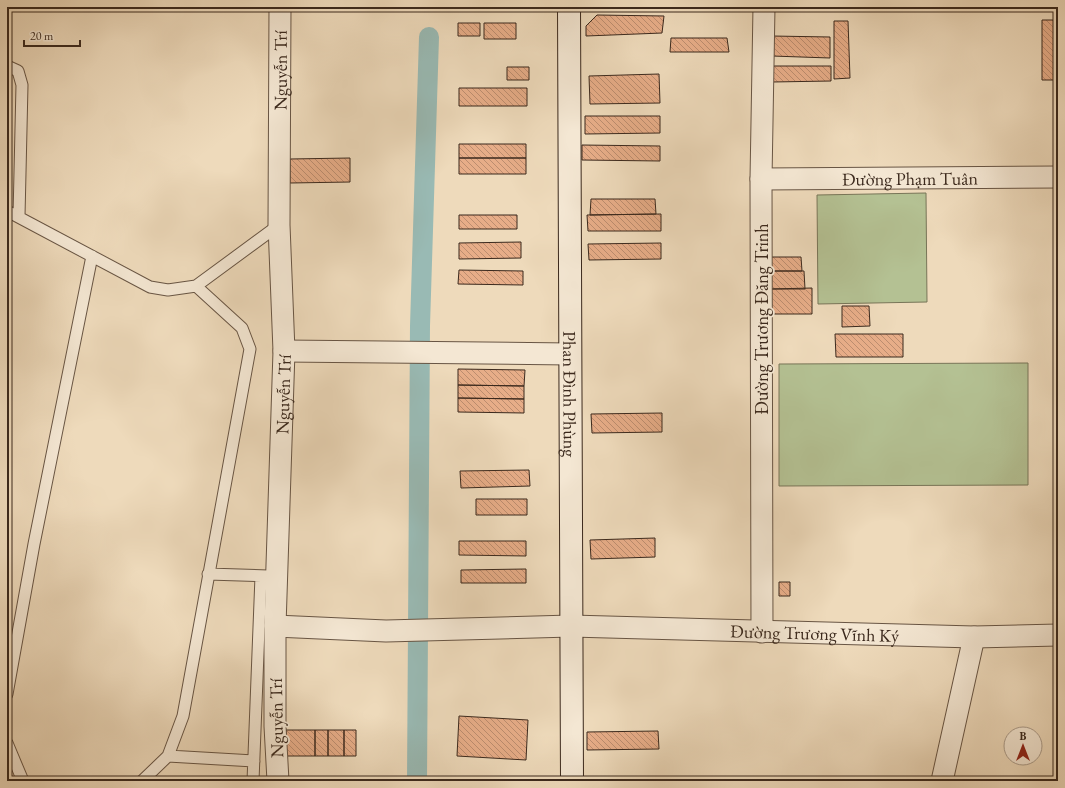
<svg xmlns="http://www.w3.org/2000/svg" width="1065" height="788" font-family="'EB Garamond',serif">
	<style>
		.pitch { fill: #b4c193; stroke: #787558 }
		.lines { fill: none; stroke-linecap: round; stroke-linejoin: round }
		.canal { stroke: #99bab4; stroke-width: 20 }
		.building { fill: url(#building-back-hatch); stroke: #3b291d }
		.lane-casing { stroke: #685544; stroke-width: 13 }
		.street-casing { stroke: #685544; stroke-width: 23 }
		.secondary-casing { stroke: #3b291d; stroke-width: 24 }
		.lane { stroke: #f4e7d3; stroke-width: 11 }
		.street { stroke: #f4e7d3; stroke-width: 21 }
		.secondary { stroke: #f4e7d3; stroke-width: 22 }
		.labels { text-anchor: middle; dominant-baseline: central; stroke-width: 3.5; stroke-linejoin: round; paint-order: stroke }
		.street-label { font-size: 18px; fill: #3b291d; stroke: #f4e7d3 }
	</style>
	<defs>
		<pattern id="building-back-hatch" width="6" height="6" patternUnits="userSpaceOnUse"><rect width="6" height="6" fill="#e7ad88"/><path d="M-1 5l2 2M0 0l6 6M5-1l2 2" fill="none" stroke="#bc8d6f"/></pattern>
	</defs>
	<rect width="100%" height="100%" fill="#eedabb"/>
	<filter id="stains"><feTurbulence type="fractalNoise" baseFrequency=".005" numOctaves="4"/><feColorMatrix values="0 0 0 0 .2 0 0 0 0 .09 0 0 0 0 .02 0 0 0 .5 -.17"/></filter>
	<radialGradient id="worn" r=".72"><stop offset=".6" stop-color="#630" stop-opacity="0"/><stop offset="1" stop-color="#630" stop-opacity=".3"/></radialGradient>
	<path class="pitch" d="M 926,193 L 927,302 L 818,304 L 817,195 Z
		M 1028,363 L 1028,485 L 779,486 L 779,364 Z"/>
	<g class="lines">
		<path class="canal" d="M 417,781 L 420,326 L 429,37"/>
	</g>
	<path class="building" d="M 597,15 L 664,16 L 662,33 L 586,36 L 586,26 Z
		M 1042,20 L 1058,20 L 1058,80 L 1042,80 Z
		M 834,21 L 848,21 L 850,78 L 834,79 Z
		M 458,23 L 480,23 L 480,36 L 458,36 Z
		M 484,23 L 516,23 L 516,39 L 484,39 Z
		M 772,36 L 830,37 L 830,58 L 772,56 Z
		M 671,38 L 727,38 L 729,52 L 670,52 Z
		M 772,66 L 831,66 L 831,81 L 772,82 Z
		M 507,67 L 529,67 L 529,80 L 507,80 Z
		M 659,74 L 660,103 L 590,104 L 589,76 Z
		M 459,88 L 527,88 L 527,106 L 459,106 Z
		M 585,116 L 660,116 L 660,133 L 585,134 Z
		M 459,144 L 526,144 L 526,158 L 459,158 Z
		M 582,145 L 660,146 L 660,161 L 582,160 Z
		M 350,158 L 350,182 L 290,183 L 290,159 Z
		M 459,158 L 526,158 L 526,174 L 459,174 Z
		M 591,199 L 655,199 L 656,214 L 590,215 Z
		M 661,214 L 661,231 L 588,231 L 587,215 Z
		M 459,215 L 517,215 L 517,229 L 459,229 Z
		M 521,242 L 521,258 L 459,259 L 459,243 Z
		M 661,243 L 661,259 L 589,260 L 588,244 Z
		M 771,257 L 801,257 L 802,271 L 771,271 Z
		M 459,270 L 523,271 L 523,285 L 458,284 Z
		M 769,271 L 804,271 L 805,289 L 770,289 Z
		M 812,288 L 812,314 L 771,314 L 770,289 Z
		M 842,306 L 869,306 L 870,326 L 842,327 Z
		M 835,334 L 903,334 L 903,357 L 836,357 Z
		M 458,369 L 525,370 L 524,386 L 458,385 Z
		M 458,385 L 524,386 L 524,399 L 458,398 Z
		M 458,398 L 524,399 L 524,413 L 458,412 Z
		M 662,413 L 662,432 L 592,433 L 591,414 Z
		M 529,470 L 530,486 L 461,488 L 460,471 Z
		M 476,499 L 527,499 L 527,515 L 476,515 Z
		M 655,538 L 655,557 L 591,559 L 590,540 Z
		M 459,541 L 526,541 L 526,556 L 459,555 Z
		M 526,569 L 526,583 L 461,583 L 461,570 Z
		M 779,582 L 790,582 L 790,596 L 779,596 Z
		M 459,716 L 528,720 L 526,760 L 457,756 Z
		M 286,730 L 315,730 L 315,756 L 286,756 Z
		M 315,730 L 328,730 L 328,756 L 315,756 Z
		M 328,730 L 344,730 L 344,756 L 328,756 Z
		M 344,730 L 356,730 L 356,756 L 344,756 Z
		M 658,731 L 659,749 L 587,750 L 587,732 Z"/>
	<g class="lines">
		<defs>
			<path id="lane" d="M 7,66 L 18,71 L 22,85 L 19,216
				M 7,211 L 150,287 L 168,290 L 196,286 L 279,225
				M 208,574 L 268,576
				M 7,694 L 34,544 L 92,256
				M 7,743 L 23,781
				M 168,756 L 254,761
				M 142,781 L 168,756 L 183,716 L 250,349 L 242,328 L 196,286
				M 253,781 L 261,576"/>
			<g id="street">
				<path id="s1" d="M 761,179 L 1058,177"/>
				<path d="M 284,351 L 570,354"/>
				<path id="s2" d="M 275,626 L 386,631 L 571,626 L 974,637 L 1058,635"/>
				<path d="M 762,632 L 761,179 L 764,7"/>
				<path id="s3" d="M 278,781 L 275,726 L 275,626 L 284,351 L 279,225 L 280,7"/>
				<path d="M 942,781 L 974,637"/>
			</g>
			<g id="secondary">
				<path id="s4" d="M 569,7 L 572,781"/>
			</g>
		</defs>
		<use href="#lane" class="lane-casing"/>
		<use href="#street" class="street-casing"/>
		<use href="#secondary" class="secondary-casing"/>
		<use href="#lane" class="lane"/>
		<use href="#street" class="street"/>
		<use href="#secondary" class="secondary"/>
	</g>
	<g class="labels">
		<g class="street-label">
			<text stroke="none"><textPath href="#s3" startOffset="711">Nguyễn Trí</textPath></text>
			<text stroke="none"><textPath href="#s1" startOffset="149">Đường Phạm Tuân</textPath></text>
			<text transform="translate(761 319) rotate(-90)">Đường Trương Đăng Trinh</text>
			<text stroke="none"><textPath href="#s3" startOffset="387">Nguyễn Trí</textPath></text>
			<text stroke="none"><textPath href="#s4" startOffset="387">Phan Đình Phùng</textPath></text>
			<text stroke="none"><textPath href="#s2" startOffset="540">Đường Trương Vĩnh Ký</textPath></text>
			<text transform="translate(276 718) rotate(-91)">Nguyễn Trí</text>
		</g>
	</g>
	<rect width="1065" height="788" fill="none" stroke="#eedabb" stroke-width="24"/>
	<rect x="8" y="8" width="1049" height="772" fill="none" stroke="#3b291d" stroke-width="2"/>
	<rect x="12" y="12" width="1041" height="764" fill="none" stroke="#3b291d"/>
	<g transform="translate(1023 746)"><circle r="19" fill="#f4e7d3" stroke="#aa9b8a"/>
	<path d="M0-3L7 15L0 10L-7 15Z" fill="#8f2418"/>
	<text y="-6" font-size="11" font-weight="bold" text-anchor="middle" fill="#3b291d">B</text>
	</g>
	<path d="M24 40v6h56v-6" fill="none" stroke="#3b291d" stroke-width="2"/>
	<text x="30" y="40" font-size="12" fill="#3b291d" stroke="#f4e7d3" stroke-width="3" paint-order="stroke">20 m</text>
	<rect width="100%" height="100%" filter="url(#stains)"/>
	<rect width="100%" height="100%" fill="url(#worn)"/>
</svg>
